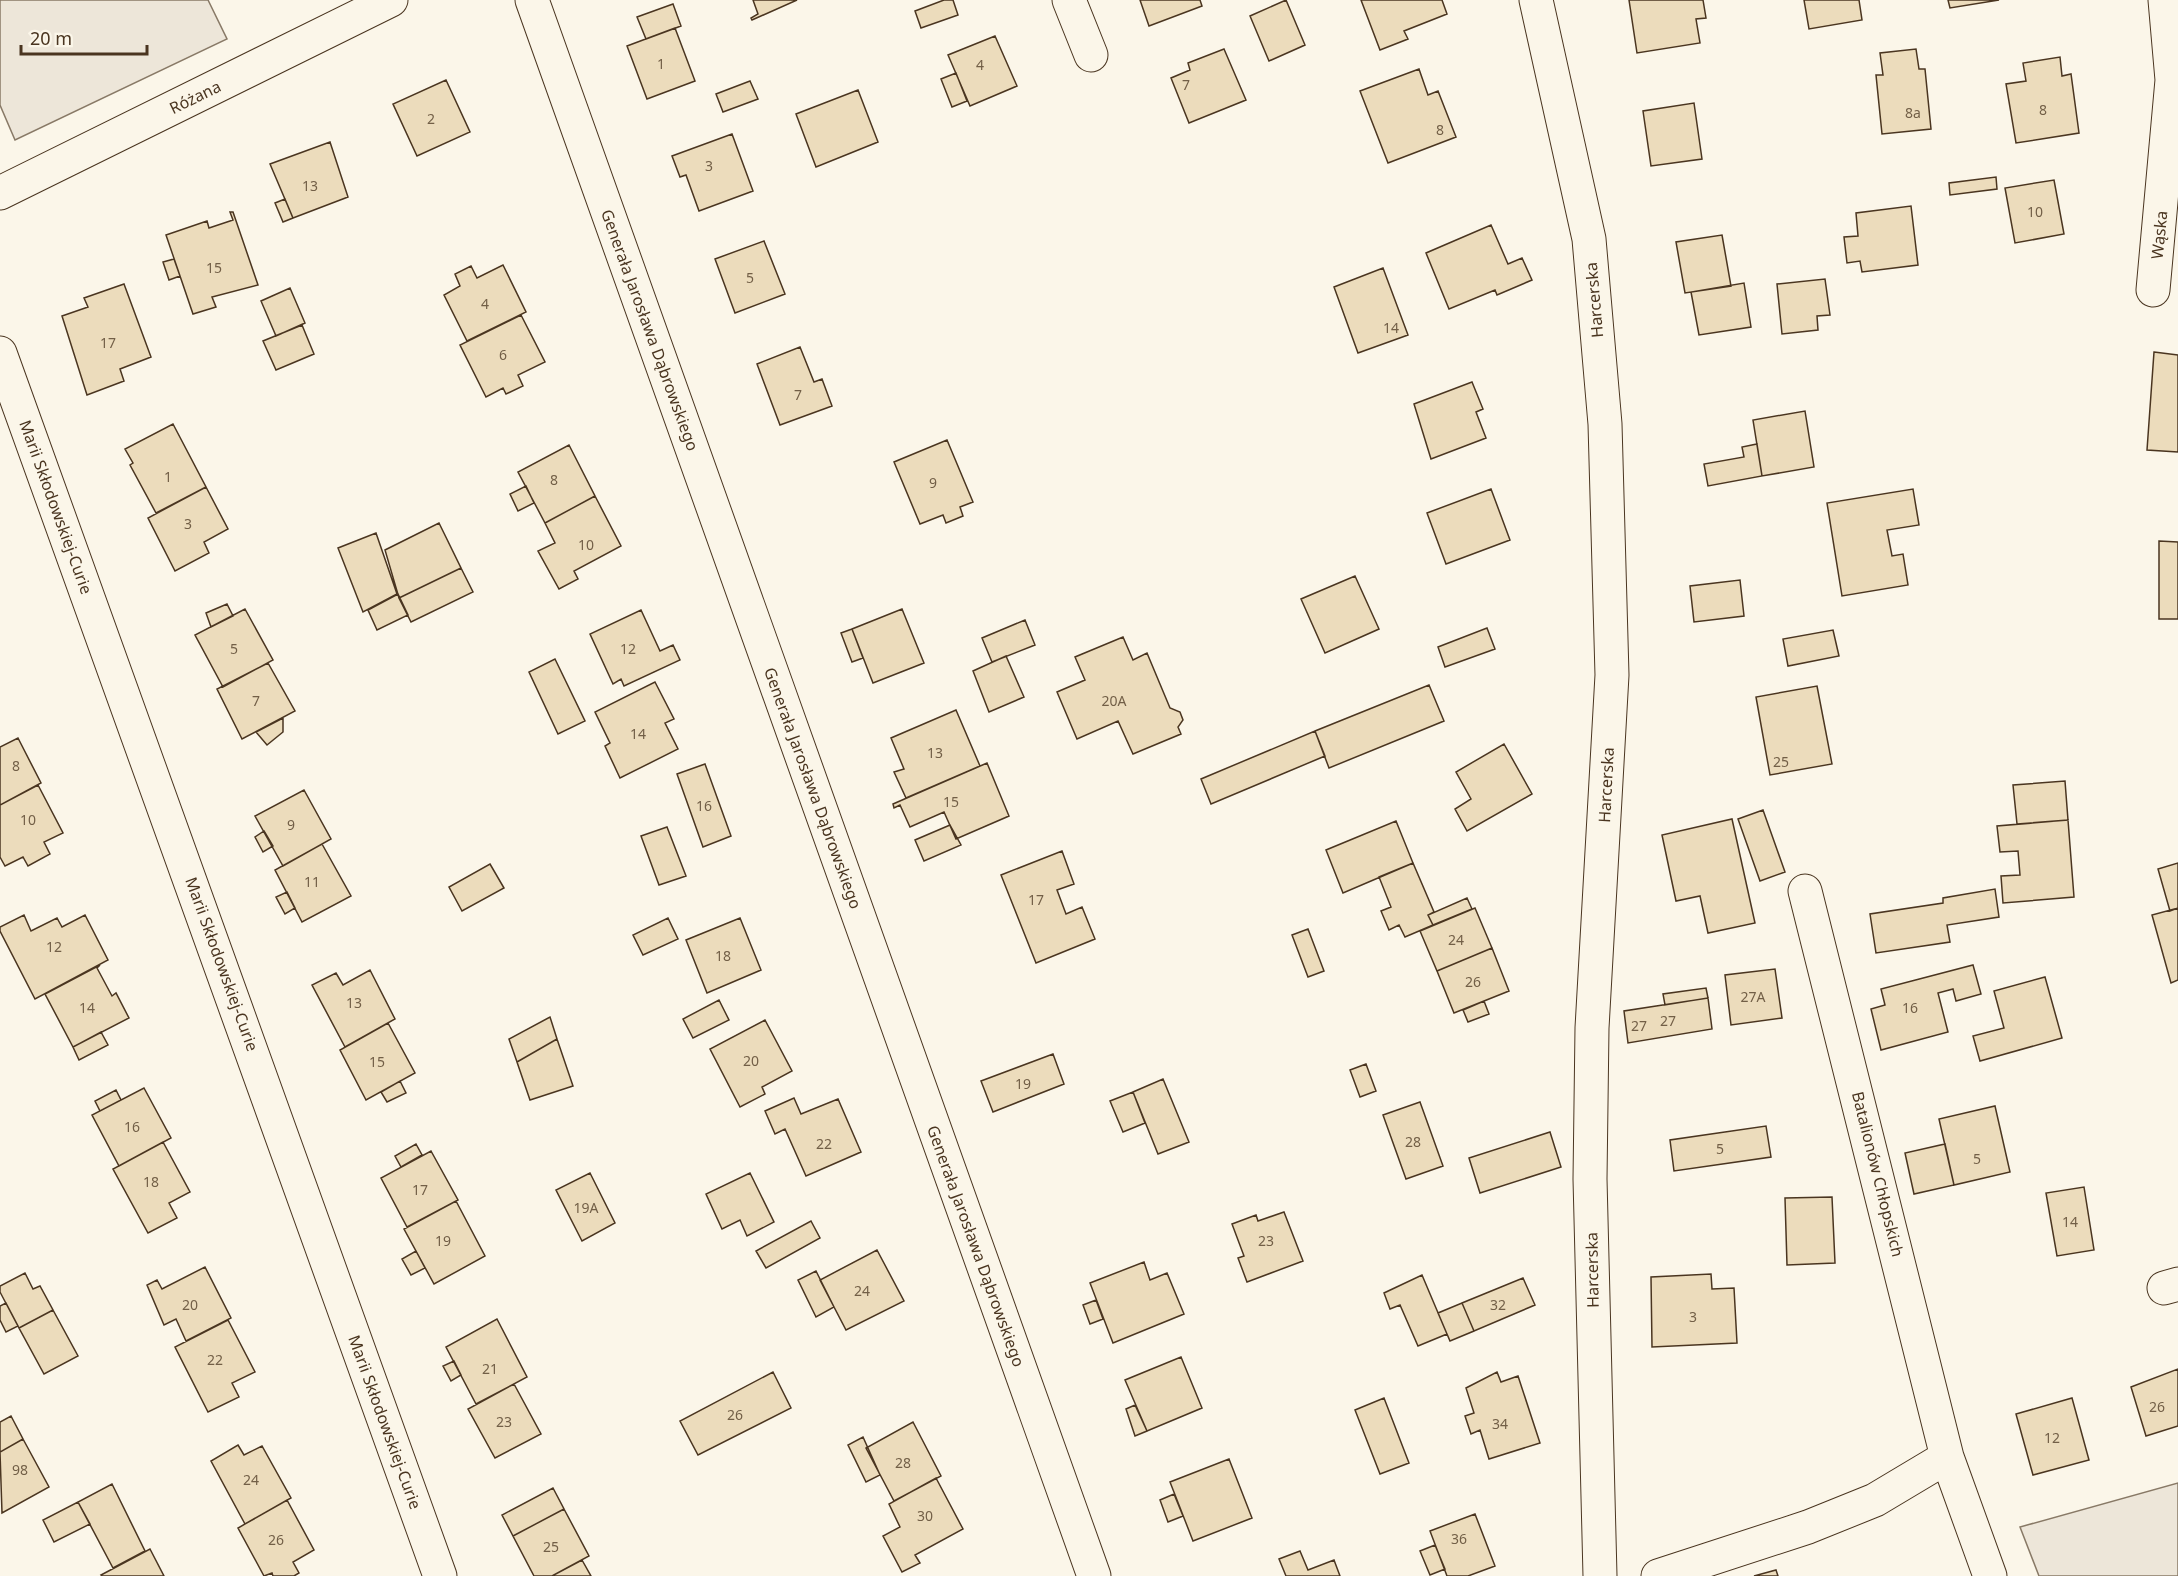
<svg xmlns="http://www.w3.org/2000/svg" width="2178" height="1576" font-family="'Noto Sans',sans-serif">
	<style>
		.green { fill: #ede6d9; stroke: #887966; stroke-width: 1.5 }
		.building { fill: #ecdcbc; stroke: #4a3520; stroke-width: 1.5 }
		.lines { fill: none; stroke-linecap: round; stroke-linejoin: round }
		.minor-casing { stroke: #4a3520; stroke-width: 35 }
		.minor { stroke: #fbf6e9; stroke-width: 33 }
		.labels { text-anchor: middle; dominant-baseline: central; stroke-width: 4.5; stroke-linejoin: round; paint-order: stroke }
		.number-label { font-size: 14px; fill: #725f47 }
		.street-label { font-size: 16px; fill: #4a3520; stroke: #fbf6e9 }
	</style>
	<rect width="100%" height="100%" fill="#fbf6e9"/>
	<path class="green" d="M 0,0 L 208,0 L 227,39 L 15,140 L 0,105 Z
		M 2178,1483 L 2178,1576 L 2039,1576 L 2020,1527 Z"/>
	<path class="building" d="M 753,0 L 797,0 L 752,20 L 751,18 L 758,14 Z
		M 944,0 L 953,0 L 958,15 L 921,28 L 915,11 Z
		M 1140,0 L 1200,0 L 1202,6 L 1149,26 Z
		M 1286,0 L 1305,45 L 1269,61 L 1250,16 Z
		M 1361,0 L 1442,0 L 1447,14 L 1404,31 L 1408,39 L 1380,50 Z
		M 1629,0 L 1703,0 L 1706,18 L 1696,19 L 1700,43 L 1637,53 Z
		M 1804,0 L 1859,0 L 1862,20 L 1809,29 Z
		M 1948,0 L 1999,0 L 1950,8 Z
		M 673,4 L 681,26 L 646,39 L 637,17 Z
		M 675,28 L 695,81 L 647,99 L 627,46 Z
		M 995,36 L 1017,86 L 970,106 L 948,55 Z
		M 1224,49 L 1246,100 L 1189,123 L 1171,78 L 1190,70 L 1188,63 Z
		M 1916,49 L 1919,69 L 1925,69 L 1931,129 L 1882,134 L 1876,75 L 1883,75 L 1880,53 Z
		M 2060,57 L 2062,76 L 2071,74 L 2079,133 L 2016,143 L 2006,84 L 2026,81 L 2023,63 Z
		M 1419,69 L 1428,95 L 1438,91 L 1456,137 L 1388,163 L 1360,91 Z
		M 956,73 L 967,101 L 952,107 L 941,79 Z
		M 446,80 L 470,132 L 417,156 L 393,104 Z
		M 750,81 L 758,99 L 723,112 L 716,94 Z
		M 858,90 L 878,142 L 816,167 L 796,114 Z
		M 1694,103 L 1702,159 L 1651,166 L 1643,111 Z
		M 732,134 L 753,191 L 699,211 L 686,175 L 680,177 L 672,156 Z
		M 330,142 L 348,197 L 293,218 L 270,164 Z
		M 1996,177 L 1997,189 L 1950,195 L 1949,183 Z
		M 2054,180 L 2064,234 L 2015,243 L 2005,188 Z
		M 285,199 L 293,218 L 283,222 L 275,203 Z
		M 1911,206 L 1918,265 L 1862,272 L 1860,261 L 1847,263 L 1844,237 L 1858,236 L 1856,213 Z
		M 230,212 L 233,212 L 258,285 L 212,297 L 216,307 L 193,314 L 166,235 L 207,221 L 209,228 L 233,220 Z
		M 1491,225 L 1508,264 L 1522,258 L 1532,280 L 1497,295 L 1495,290 L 1449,309 L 1426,253 Z
		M 1722,235 L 1731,286 L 1685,293 L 1676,242 Z
		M 764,241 L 785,294 L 735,313 L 715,259 Z
		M 174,259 L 180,276 L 169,280 L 163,262 Z
		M 503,265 L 526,312 L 467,341 L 444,295 L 460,286 L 455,274 L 471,266 L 477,278 Z
		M 1383,268 L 1408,335 L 1358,353 L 1334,287 Z
		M 1825,279 L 1830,315 L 1817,316 L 1818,330 L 1782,334 L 1777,284 Z
		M 1744,283 L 1751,327 L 1699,335 L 1691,292 Z
		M 124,284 L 151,357 L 120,369 L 124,381 L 87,395 L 62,316 L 88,307 L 84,298 Z
		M 290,288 L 305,323 L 276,336 L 261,301 Z
		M 521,315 L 545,362 L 518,375 L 523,386 L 506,394 L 503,388 L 486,397 L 460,345 Z
		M 302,325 L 314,354 L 276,370 L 263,341 Z
		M 800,347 L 814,382 L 822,379 L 832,406 L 780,425 L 757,364 Z
		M 2154,352 L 2178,355 L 2178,452 L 2147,450 Z
		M 1472,382 L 1483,409 L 1476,412 L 1486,438 L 1431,459 L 1414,404 Z
		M 1805,411 L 1814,467 L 1762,476 L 1753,420 Z
		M 173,424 L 206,487 L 156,513 L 130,465 L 133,463 L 125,449 Z
		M 947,440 L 973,502 L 960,507 L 963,516 L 946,523 L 943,515 L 920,524 L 894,462 Z
		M 1757,444 L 1762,476 L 1708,486 L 1704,464 L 1744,457 L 1742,447 Z
		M 569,445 L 595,496 L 545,523 L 518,472 Z
		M 526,486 L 534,503 L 518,511 L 510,494 Z
		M 206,487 L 228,529 L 204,542 L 209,553 L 175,571 L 148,518 Z
		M 1491,489 L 1510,540 L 1446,564 L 1427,513 Z
		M 1913,489 L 1919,525 L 1887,530 L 1892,556 L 1903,554 L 1908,585 L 1842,596 L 1827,503 Z
		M 595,496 L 621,546 L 574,571 L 578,579 L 559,589 L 538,551 L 555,543 L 545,523 Z
		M 439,523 L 461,568 L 399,598 L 385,550 Z
		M 376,533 L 397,594 L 363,612 L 338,548 Z
		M 2159,541 L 2178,542 L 2178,619 L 2159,619 Z
		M 461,568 L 473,592 L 411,622 L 399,598 Z
		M 1355,576 L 1379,629 L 1325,653 L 1301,599 Z
		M 1740,580 L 1744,616 L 1694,622 L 1690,586 Z
		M 398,594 L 408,615 L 377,630 L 368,610 Z
		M 227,604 L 233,616 L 211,627 L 206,613 Z
		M 245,609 L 273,660 L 223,687 L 195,635 Z
		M 902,609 L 924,663 L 873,683 L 852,629 Z
		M 641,610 L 660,651 L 673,645 L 680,660 L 624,686 L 621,679 L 613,684 L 590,634 Z
		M 1025,620 L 1035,645 L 992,662 L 982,638 Z
		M 1487,628 L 1495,649 L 1445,667 L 1438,647 Z
		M 852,629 L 863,658 L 852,662 L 841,633 Z
		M 1833,630 L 1839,656 L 1788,666 L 1783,639 Z
		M 1123,637 L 1133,660 L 1147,653 L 1170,708 L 1180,712 L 1183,720 L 1178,727 L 1181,734 L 1133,754 L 1118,721 L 1077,739 L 1057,692 L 1085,680 L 1075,657 Z
		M 1006,656 L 1024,697 L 989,712 L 973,671 Z
		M 555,659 L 585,721 L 558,734 L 529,672 Z
		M 268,663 L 295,711 L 242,739 L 217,689 Z
		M 655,682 L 674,719 L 665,723 L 678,749 L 620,778 L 605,746 L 610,743 L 595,712 Z
		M 1429,685 L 1444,721 L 1329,768 L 1315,731 Z
		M 1817,686 L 1832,764 L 1770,775 L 1756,697 Z
		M 956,710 L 980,766 L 906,798 L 894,772 L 904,769 L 891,738 Z
		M 283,718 L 283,732 L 267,745 L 256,732 Z
		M 1315,731 L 1325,756 L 1211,804 L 1201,779 Z
		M 18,738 L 41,783 L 0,805 L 0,747 Z
		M 1504,744 L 1532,794 L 1467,831 L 1455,809 L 1471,799 L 1456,772 Z
		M 987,763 L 1009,816 L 956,839 L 944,812 L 910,827 L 900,805 L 894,808 L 893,804 Z
		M 705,764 L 731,836 L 703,847 L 677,774 Z
		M 2065,781 L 2068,820 L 2017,824 L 2013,785 Z
		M 38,785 L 63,833 L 44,842 L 50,854 L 28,866 L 23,857 L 5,866 L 0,857 L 0,805 Z
		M 304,790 L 331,839 L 283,866 L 255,816 Z
		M 1763,810 L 1785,872 L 1760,881 L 1738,819 Z
		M 1732,819 L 1755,923 L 1708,933 L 1700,896 L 1676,901 L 1662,835 Z
		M 2068,820 L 2074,897 L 2003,903 L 2001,876 L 2020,875 L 2018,851 L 2000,852 L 1997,826 Z
		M 1396,821 L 1413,863 L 1343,893 L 1326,850 Z
		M 950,825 L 961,845 L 924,861 L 915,840 Z
		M 667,827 L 686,876 L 659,885 L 641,836 Z
		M 264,831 L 273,846 L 263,852 L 255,837 Z
		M 322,844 L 351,896 L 302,922 L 275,870 Z
		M 1062,851 L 1074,884 L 1057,890 L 1066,914 L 1082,907 L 1095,939 L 1036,963 L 1001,875 Z
		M 1413,863 L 1434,912 L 1428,915 L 1433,925 L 1405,937 L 1399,925 L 1389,930 L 1381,911 L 1391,907 L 1379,877 Z
		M 2178,863 L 2178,908 L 2170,911 L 2158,869 Z
		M 490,864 L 504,888 L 462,911 L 449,887 Z
		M 1995,889 L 1999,917 L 1947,925 L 1950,942 L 1876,953 L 1870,914 L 1943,903 L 1943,898 Z
		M 287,892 L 295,908 L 285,914 L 276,897 Z
		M 1467,898 L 1472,909 L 1433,925 L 1428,915 Z
		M 1475,908 L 1492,948 L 1437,971 L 1420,931 Z
		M 2178,908 L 2178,980 L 2171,983 L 2152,915 Z
		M 24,915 L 31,931 L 57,918 L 62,927 L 85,915 L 108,960 L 35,999 L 0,931 L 0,927 Z
		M 668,918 L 678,939 L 643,955 L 633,935 Z
		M 740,918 L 761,970 L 707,993 L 686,940 Z
		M 1308,929 L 1324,971 L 1308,977 L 1292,935 Z
		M 1492,948 L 1509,991 L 1454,1013 L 1437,971 Z
		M 100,965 L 97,968 L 112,996 L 116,993 L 129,1018 L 73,1047 L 45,994 Z
		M 1973,965 L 1981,994 L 1956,1001 L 1953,989 L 1938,993 L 1948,1032 L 1881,1050 L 1871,1009 L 1885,1005 L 1881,989 Z
		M 1775,969 L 1782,1018 L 1731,1025 L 1725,975 Z
		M 370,970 L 395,1019 L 345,1047 L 312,985 L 336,973 L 343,985 Z
		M 2045,977 L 2062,1038 L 1980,1061 L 1973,1036 L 2004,1028 L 1994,991 Z
		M 1706,988 L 1708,998 L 1665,1005 L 1663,994 Z
		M 1708,998 L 1712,1029 L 1628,1043 L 1624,1011 Z
		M 719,1000 L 729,1020 L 693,1038 L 683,1019 Z
		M 1484,1001 L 1489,1014 L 1468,1022 L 1463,1010 Z
		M 550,1017 L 557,1039 L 517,1062 L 509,1039 Z
		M 765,1020 L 792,1071 L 762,1087 L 765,1094 L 740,1107 L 710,1049 Z
		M 388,1023 L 415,1073 L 366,1100 L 340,1050 Z
		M 101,1032 L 108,1045 L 79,1060 L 73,1047 Z
		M 557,1039 L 573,1086 L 530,1100 L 517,1062 Z
		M 1053,1054 L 1064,1084 L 993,1112 L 981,1081 Z
		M 1366,1064 L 1376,1091 L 1360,1097 L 1350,1070 Z
		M 1163,1079 L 1189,1142 L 1158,1154 L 1133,1092 Z
		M 400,1081 L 406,1093 L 387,1102 L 381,1092 Z
		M 144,1088 L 171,1138 L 119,1166 L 92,1115 Z
		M 116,1090 L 121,1100 L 100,1111 L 95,1101 Z
		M 1133,1092 L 1145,1123 L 1123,1132 L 1110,1101 Z
		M 794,1098 L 801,1114 L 838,1099 L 861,1152 L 806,1176 L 785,1129 L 775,1134 L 765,1111 Z
		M 1420,1102 L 1443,1166 L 1406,1179 L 1383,1115 Z
		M 1995,1106 L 2010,1172 L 1954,1185 L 1939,1119 Z
		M 1766,1126 L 1771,1157 L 1674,1171 L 1670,1140 Z
		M 1550,1132 L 1561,1167 L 1480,1193 L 1469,1158 Z
		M 163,1142 L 190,1192 L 169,1203 L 177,1218 L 148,1233 L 113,1169 Z
		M 416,1144 L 422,1155 L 401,1167 L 395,1156 Z
		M 1945,1144 L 1954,1185 L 1914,1194 L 1905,1153 Z
		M 431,1151 L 458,1200 L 407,1227 L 381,1178 Z
		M 590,1173 L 615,1223 L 582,1241 L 556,1190 Z
		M 750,1173 L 774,1222 L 747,1236 L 740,1220 L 722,1229 L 706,1194 Z
		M 2084,1187 L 2094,1250 L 2057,1256 L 2046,1193 Z
		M 1832,1197 L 1835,1263 L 1787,1265 L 1785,1198 Z
		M 456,1201 L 485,1256 L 434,1284 L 404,1229 Z
		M 1284,1212 L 1303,1261 L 1247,1282 L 1238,1258 L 1244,1256 L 1232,1224 L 1256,1215 L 1258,1221 Z
		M 811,1221 L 820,1238 L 766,1268 L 756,1251 Z
		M 877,1250 L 904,1301 L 846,1330 L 820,1280 Z
		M 416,1251 L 425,1268 L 411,1275 L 402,1259 Z
		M 1144,1262 L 1150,1280 L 1167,1273 L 1184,1314 L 1113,1343 L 1090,1283 Z
		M 205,1267 L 231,1318 L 186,1341 L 176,1319 L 164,1325 L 147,1285 L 157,1280 L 162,1289 Z
		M 816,1271 L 834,1307 L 816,1317 L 798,1280 Z
		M 25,1273 L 33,1289 L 40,1286 L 53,1310 L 19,1328 L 0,1292 L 0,1286 Z
		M 1711,1274 L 1712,1289 L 1734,1288 L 1737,1343 L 1652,1347 L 1651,1277 Z
		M 1422,1275 L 1447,1334 L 1418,1346 L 1400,1305 L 1390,1309 L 1384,1293 Z
		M 1523,1278 L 1535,1305 L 1474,1331 L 1462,1303 Z
		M 1096,1300 L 1103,1319 L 1090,1324 L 1083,1305 Z
		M 6,1303 L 18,1326 L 6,1332 L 0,1320 L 0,1306 Z
		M 1462,1303 L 1474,1331 L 1450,1341 L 1438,1313 Z
		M 53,1310 L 78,1356 L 44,1374 L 19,1328 Z
		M 497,1319 L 527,1377 L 476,1404 L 446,1347 Z
		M 228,1320 L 255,1372 L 232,1383 L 239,1397 L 208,1412 L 175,1347 Z
		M 1181,1357 L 1202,1408 L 1147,1431 L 1125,1380 Z
		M 454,1361 L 461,1375 L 451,1381 L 443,1366 Z
		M 2178,1369 L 2178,1426 L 2146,1436 L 2131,1387 Z
		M 773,1372 L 791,1408 L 698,1455 L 680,1421 Z
		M 1497,1372 L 1501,1382 L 1518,1376 L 1540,1443 L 1489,1459 L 1480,1430 L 1471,1434 L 1465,1416 L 1474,1413 L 1466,1388 Z
		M 514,1384 L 541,1434 L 495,1458 L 468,1409 Z
		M 1384,1398 L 1409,1463 L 1380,1474 L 1355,1410 Z
		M 2072,1398 L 2089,1460 L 2033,1475 L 2016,1414 Z
		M 1135,1405 L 1147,1431 L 1135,1436 L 1126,1409 Z
		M 11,1416 L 23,1439 L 0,1452 L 0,1422 Z
		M 913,1422 L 941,1476 L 894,1501 L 866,1448 Z
		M 863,1437 L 880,1475 L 866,1482 L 848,1445 Z
		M 23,1439 L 49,1487 L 2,1513 L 0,1452 Z
		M 238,1445 L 244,1455 L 262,1446 L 291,1498 L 245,1524 L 211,1461 Z
		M 1229,1459 L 1252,1518 L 1193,1541 L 1170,1482 Z
		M 936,1478 L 963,1529 L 915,1555 L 920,1563 L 902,1572 L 883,1536 L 900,1527 L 889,1504 Z
		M 112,1484 L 145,1551 L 113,1568 L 78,1502 Z
		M 553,1488 L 564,1509 L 513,1536 L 502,1515 Z
		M 1174,1494 L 1183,1516 L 1168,1522 L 1160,1500 Z
		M 287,1500 L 314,1550 L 293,1562 L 299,1573 L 294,1576 L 273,1576 L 272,1573 L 264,1576 L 238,1528 Z
		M 78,1502 L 90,1524 L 54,1542 L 43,1520 Z
		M 564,1509 L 589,1556 L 552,1576 L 534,1576 L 513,1536 Z
		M 1475,1514 L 1495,1566 L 1468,1576 L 1447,1576 L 1430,1531 Z
		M 1435,1545 L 1445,1569 L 1430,1575 L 1420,1551 Z
		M 150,1549 L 164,1576 L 102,1576 L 101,1575 Z
		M 1300,1551 L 1308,1570 L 1334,1560 L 1340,1576 L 1286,1576 L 1279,1559 Z
		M 582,1560 L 591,1576 L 552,1576 Z
		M 1776,1570 L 1778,1576 L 1754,1576 Z"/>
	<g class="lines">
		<defs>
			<path id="minor" d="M 532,0 L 1094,1576
				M 1069,0 L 1091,55
				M 1536,0 L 1589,239 L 1605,424 L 1612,675 L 1592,1028 L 1590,1179 L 1600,1576
				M 0,193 L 391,0
				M 2153,290 L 2172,80 L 2165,0
				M 0,353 L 440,1576
				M 1805,891 L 1947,1457 L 1990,1576
				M 2164,1288 L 2178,1284
				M 1658,1576 L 1808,1527 L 1875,1500 L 1947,1457"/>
		</defs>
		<use href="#minor" class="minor-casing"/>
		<use href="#minor" class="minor"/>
	</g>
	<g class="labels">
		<g class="number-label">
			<text x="661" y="63">1</text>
			<text x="980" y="64">4</text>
			<text x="1186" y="84">7</text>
			<text x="2043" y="109">8</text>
			<text x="1913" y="112">8a</text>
			<text x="431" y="118">2</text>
			<text x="1440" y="129">8</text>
			<text x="709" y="165">3</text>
			<text x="310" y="185">13</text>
			<text x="2035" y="211">10</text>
			<text x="214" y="267">15</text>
			<text x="750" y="277">5</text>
			<text x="485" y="303">4</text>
			<text x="1391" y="327">14</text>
			<text x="108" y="342">17</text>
			<text x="503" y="354">6</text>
			<text x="798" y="394">7</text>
			<text x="168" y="476">1</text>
			<text x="554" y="479">8</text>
			<text x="933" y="482">9</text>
			<text x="188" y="523">3</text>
			<text x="586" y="544">10</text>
			<text x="234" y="648">5</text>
			<text x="628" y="648">12</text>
			<text x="256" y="700">7</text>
			<text x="1114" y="700">20A</text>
			<text x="638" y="733">14</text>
			<text x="935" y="752">13</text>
			<text x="1781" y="761">25</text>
			<text x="16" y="765">8</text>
			<text x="951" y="801">15</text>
			<text x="704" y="805">16</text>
			<text x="28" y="819">10</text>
			<text x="291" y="824">9</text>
			<text x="312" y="881">11</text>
			<text x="1036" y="899">17</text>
			<text x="1456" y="939">24</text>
			<text x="54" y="946">12</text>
			<text x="723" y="955">18</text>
			<text x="1473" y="981">26</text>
			<text x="1753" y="996">27A</text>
			<text x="354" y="1002">13</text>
			<text x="87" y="1007">14</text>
			<text x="1910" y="1007">16</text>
			<text x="1668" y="1020">27</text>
			<text x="1639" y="1025">27</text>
			<text x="751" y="1060">20</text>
			<text x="377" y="1061">15</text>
			<text x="1023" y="1083">19</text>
			<text x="132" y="1126">16</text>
			<text x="1413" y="1141">28</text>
			<text x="824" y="1143">22</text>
			<text x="1720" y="1148">5</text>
			<text x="1977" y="1158">5</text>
			<text x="151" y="1181">18</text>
			<text x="420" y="1189">17</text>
			<text x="586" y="1207">19A</text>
			<text x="2070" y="1221">14</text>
			<text x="443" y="1240">19</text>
			<text x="1266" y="1240">23</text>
			<text x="862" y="1290">24</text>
			<text x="190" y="1304">20</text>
			<text x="1498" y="1304">32</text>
			<text x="1693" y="1316">3</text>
			<text x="215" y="1359">22</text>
			<text x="490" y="1368">21</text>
			<text x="2157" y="1406">26</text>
			<text x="735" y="1414">26</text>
			<text x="504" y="1421">23</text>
			<text x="1500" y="1423">34</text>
			<text x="2052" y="1437">12</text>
			<text x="903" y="1462">28</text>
			<text x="20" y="1469">98</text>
			<text x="251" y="1479">24</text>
			<text x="925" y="1515">30</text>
			<text x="1459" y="1538">36</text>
			<text x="276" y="1539">26</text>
			<text x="551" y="1546">25</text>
		</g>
		<g class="street-label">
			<text transform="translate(195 97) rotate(-26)">Różana</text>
			<text transform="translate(2159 235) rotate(-84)">Wąska</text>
			<text transform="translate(1594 300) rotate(-95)">Harcerska</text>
			<text transform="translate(650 330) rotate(70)">Generała Jarosława Dąbrowskiego</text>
			<text transform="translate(56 507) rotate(70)">Marii Skłodowskiej-Curie</text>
			<text transform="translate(1606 785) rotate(-87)">Harcerska</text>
			<text transform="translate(813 788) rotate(70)">Generała Jarosława Dąbrowskiego</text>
			<text transform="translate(222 964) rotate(70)">Marii Skłodowskiej-Curie</text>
			<text transform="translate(1878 1174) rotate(76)">Batalionów Chłopskich</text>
			<text transform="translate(976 1246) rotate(70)">Generała Jarosława Dąbrowskiego</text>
			<text transform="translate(1592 1270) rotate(-91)">Harcerska</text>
			<text transform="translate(385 1422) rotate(70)">Marii Skłodowskiej-Curie</text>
		</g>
	</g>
	<path d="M21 45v9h126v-9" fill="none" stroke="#4a3520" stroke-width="3"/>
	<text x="30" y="45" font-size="18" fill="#4a3520" stroke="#fbf6e9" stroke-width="4.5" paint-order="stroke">20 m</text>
</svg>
